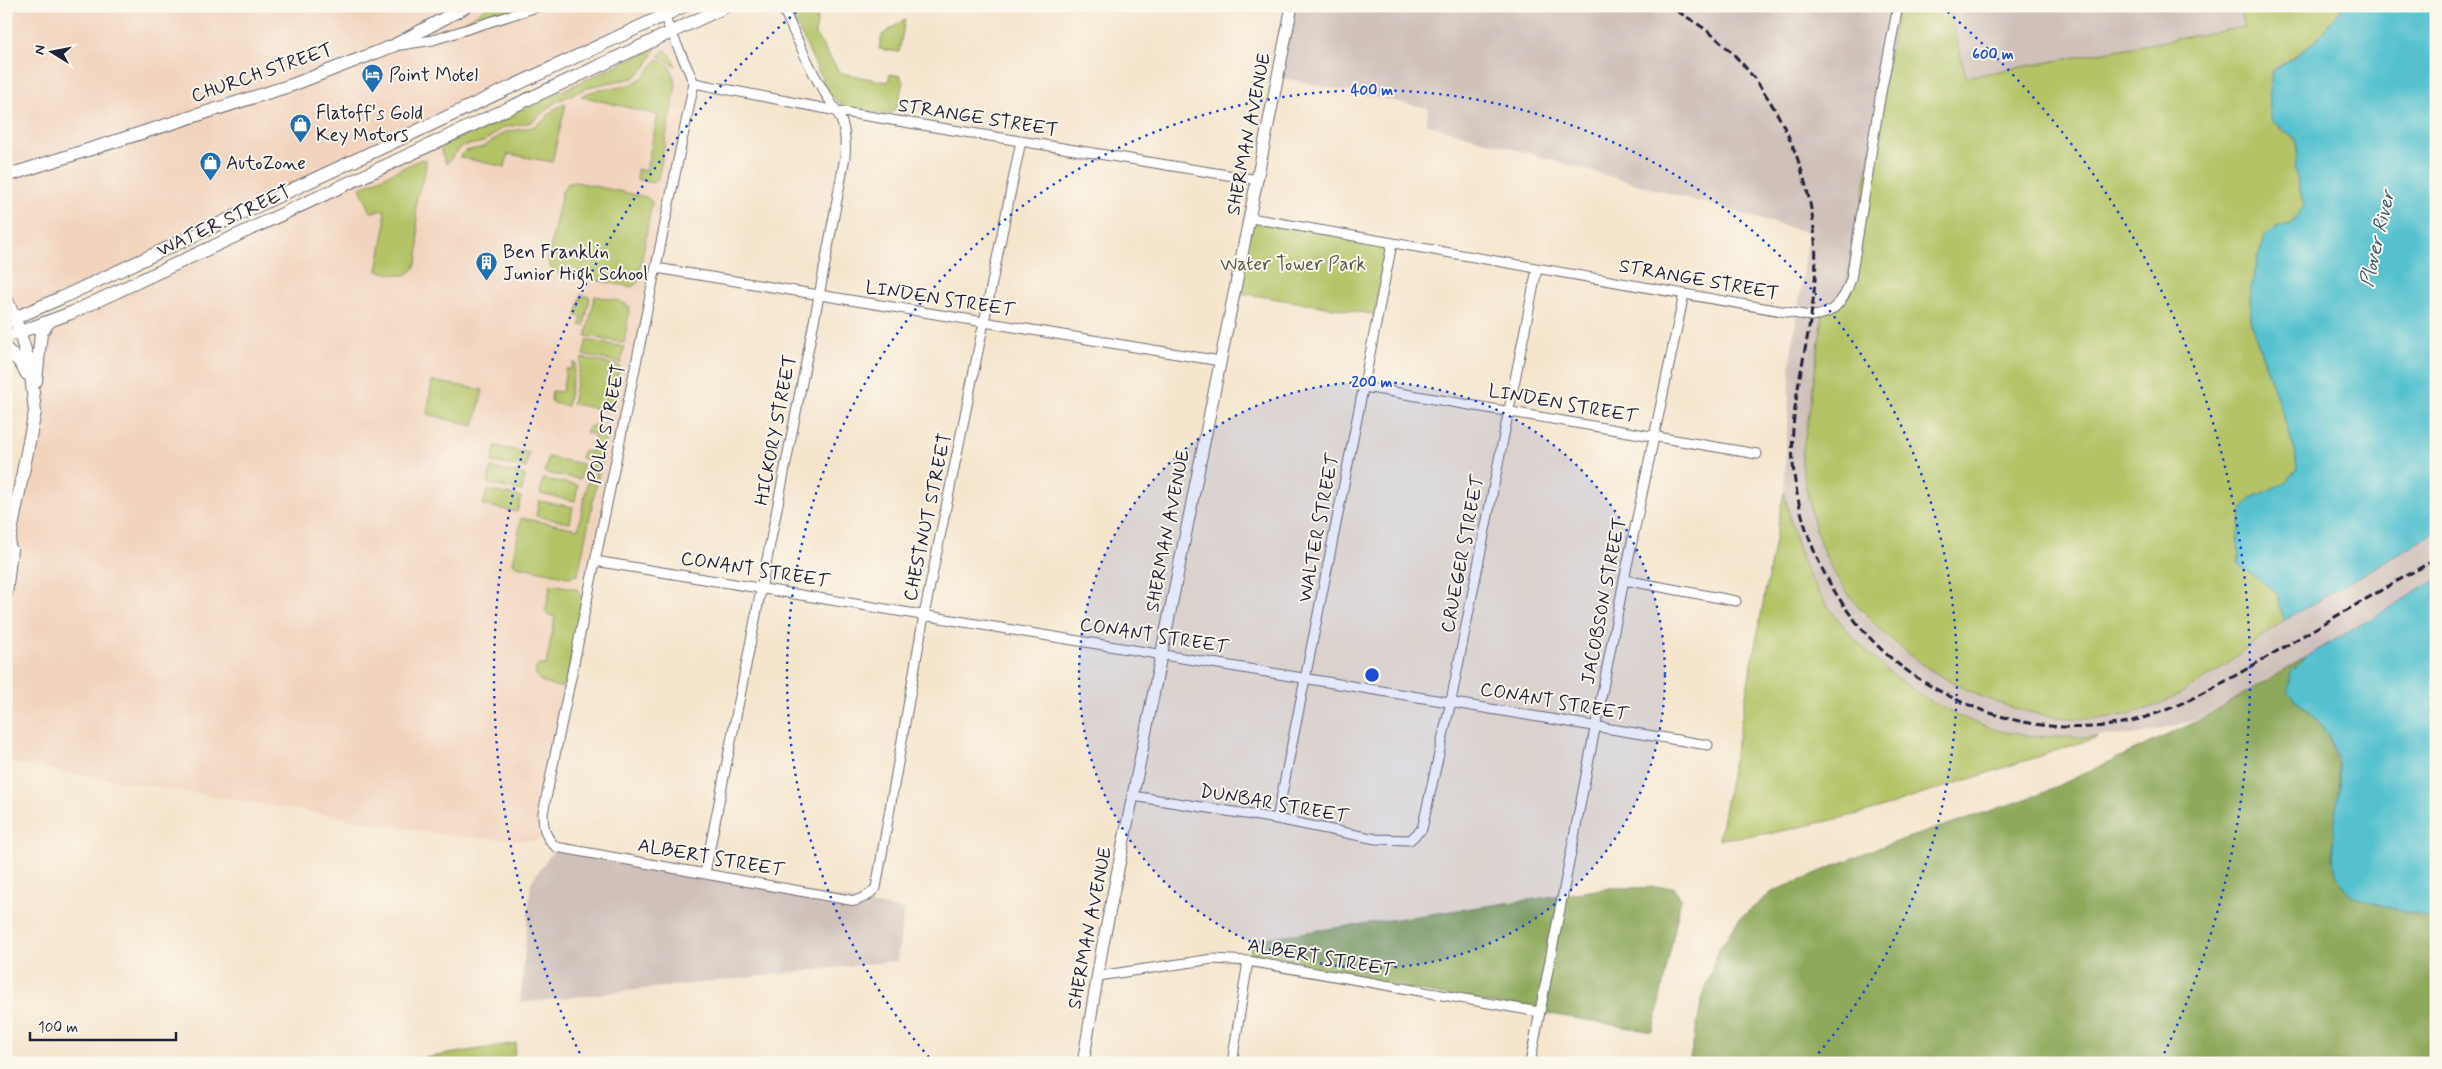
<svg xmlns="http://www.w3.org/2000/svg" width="2442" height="1069" font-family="Mynerve,sans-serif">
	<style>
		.built { fill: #f2d4be }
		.industrial { fill: #cfc0ba }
		.green { fill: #b3c366; stroke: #6a7250 }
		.forest { fill: #8ea95b; stroke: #58664b }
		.water { fill: #55c1cf; stroke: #3c7285 }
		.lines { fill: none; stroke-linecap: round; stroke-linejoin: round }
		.minor-casing { stroke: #6c666e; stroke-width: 11 }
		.tertiary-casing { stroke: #6c666e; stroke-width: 13 }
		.secondary-casing { stroke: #6c666e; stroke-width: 14 }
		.minor { stroke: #fff; stroke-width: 9 }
		.tertiary { stroke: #fff; stroke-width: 11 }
		.secondary { stroke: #fff; stroke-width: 12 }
		.rail { stroke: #22223b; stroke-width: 3; stroke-dasharray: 8 4; stroke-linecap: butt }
		.ring { fill: none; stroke: #1d4ed8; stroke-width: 2.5; stroke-dasharray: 2.5 5 }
		.labels { text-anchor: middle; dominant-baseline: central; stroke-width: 4; stroke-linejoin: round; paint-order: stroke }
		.street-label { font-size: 19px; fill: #22223b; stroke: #fbf7ec }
		.poi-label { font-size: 19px; fill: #22223b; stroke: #fbf7ec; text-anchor: start }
		.park-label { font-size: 19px; fill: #555a4a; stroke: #fbf7ec }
		.water-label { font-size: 20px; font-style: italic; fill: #345a6f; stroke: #fbf7ec }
		.centre { fill: #1d4ed8; stroke: #fbf7ec; stroke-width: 2.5 }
		.ring-label { font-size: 15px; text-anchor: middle; font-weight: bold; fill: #1d4ed8; stroke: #fbf7ec; stroke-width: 4; stroke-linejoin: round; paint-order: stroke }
	</style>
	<rect width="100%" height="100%" fill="#fbf7ec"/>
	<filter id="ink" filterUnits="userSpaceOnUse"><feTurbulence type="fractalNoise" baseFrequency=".02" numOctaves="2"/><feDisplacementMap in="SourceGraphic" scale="10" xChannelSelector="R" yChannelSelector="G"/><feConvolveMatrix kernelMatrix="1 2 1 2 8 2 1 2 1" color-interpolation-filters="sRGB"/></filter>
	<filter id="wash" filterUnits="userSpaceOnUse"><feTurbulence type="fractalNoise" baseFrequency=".0096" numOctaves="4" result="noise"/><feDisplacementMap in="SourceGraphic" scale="20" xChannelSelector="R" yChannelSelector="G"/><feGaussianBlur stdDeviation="1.12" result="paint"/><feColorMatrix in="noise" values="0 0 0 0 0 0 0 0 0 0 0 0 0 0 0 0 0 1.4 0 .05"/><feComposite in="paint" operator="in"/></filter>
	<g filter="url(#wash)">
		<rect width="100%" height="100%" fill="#f5e5cd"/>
		<path class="built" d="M 6,6 L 684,6 L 6,322 Z
			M 672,32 L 694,83 L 543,813 L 547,835 L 533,841 L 453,836 L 6,762 L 6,594 L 42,331 Z"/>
		<path class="industrial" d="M 1292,6 L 1898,6 L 1832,570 L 1862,614 L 1893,644 L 1919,662 L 1973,694 L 2049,715 L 2090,719 L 2120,716 L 2160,704 L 2198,685 L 2283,621 L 2436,532 L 2436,580 L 2202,719 L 2134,735 L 2042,737 L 2009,732 L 1972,721 L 1942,706 L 1909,686 L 1883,666 L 1853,638 L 1833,615 L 1811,578 L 1796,544 L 1784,491 L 1791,355 L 1809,233 L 1426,124 L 1428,108 L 1278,77 Z
			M 1949,6 L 2240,6 L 2243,27 L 1965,77 Z
			M 556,847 L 904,910 L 897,961 L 520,1003 L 531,882 Z"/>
		<path class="green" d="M 489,6 L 517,6 L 516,9 L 464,26 L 464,22 Z
			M 788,6 L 820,6 L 815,34 L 840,73 L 888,82 L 890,74 L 901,76 L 903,82 L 897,109 L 887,115 L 844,107 L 828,92 Z
			M 1898,6 L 1949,6 L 1966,77 L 2243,27 L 2240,6 L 2343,6 L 2314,43 L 2272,71 L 2280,129 L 2296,139 L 2298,158 L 2294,168 L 2304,206 L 2291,224 L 2277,227 L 2264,236 L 2250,292 L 2251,323 L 2295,450 L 2297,470 L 2285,483 L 2251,498 L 2278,593 L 2283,621 C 2233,658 2183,705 2119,716 C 2012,734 1886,662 1833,571 C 1816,542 1807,497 1802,464 C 1801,451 1806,434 1808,421 C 1813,385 1818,350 1823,314 L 1844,297 Z
			M 905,19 L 899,52 L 879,49 L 882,35 Z
			M 657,47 L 645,68 L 633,78 L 592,86 L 562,99 L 554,103 L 532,122 L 502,128 L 484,142 L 462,146 L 446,164 L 441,151 L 444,145 Z
			M 665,49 L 670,54 L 676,66 L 659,56 Z
			M 658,59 L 670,66 L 676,85 L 658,179 L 652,183 L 637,179 L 637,169 L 646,171 L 658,115 L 581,96 C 599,86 622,92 639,80 C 647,75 652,66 658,59 Z
			M 566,104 L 552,162 L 508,154 L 505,167 L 459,157 L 465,151 L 484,147 L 505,132 L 533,127 L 544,120 L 554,109 Z
			M 422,159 L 426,160 C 427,174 418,188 416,202 C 414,218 429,270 404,275 C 397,276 385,272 377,271 L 385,227 L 385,210 L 371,212 L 360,188 Z
			M 576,182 L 646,197 L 652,202 L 638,282 L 632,287 L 558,273 L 550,267 L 548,259 L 562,192 L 568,183 Z
			M 1251,218 L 1392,244 L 1377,315 L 1234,292 Z
			M 581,295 L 590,297 L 584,326 L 580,325 L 582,317 L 576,316 Z
			M 595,296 L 620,301 L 630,307 L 624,343 L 586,336 Z
			M 587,340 L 624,347 L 621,363 L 583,355 Z
			M 582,358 L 620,366 L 613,400 L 606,410 L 572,404 Z
			M 573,363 L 576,363 L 567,406 L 553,403 L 551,400 L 552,391 L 562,392 L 566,369 L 571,369 Z
			M 432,381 L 483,390 L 474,426 L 427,414 Z
			M 593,425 L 603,428 L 606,437 L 578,575 L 569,577 L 516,566 L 513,563 L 521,518 L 578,529 L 592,460 L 581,458 L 583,451 L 591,452 L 595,435 L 586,433 L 587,429 Z
			M 495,446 L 529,453 L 526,468 L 492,462 Z
			M 548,457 L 583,464 L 580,479 L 545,473 Z
			M 491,468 L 525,475 L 522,491 L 488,484 Z
			M 543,479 L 578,485 L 575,501 L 540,494 Z
			M 487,490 L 521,497 L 517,512 L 483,505 Z
			M 1784,492 C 1791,522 1797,551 1811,579 C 1849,649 1931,717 2011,733 C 2040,738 2069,737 2098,737 L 1868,812 L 1773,833 L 1719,839 Z
			M 539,501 L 573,507 L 570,523 L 536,516 Z
			M 551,584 L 577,589 L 582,599 L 566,684 L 562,687 C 550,686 528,680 538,665 L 546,665 L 555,617 L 547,614 L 545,612 Z
			M 516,1043 L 513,1063 L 394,1063 Z"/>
		<path class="forest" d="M 2306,657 L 2291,672 L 2295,700 C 2354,741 2339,797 2332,858 L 2409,911 L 2436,919 L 2436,1063 L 1689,1063 L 1703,996 L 1719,949 L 1739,919 L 1772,892 L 1874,849 L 2038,795 L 2202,719 Z
			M 1674,887 L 1681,899 L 1653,1032 L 1248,961 L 1252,940 L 1610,888 Z"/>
		<path class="water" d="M 2343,6 L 2436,6 L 2436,532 L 2283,621 L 2278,593 L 2239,565 L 2238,533 L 2243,509 L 2251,498 L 2285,483 L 2297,470 L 2295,450 L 2251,323 L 2250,292 L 2264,236 L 2277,227 L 2291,224 L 2304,206 L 2294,168 L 2298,158 L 2296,139 L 2271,120 C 2269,103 2269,89 2272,72 L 2314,43 Z
			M 2436,580 L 2436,919 C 2421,915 2360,901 2352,895 C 2311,863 2352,793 2335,749 C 2329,735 2319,719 2307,709 C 2300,702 2294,699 2288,691 L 2291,672 L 2306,657 Z"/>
	</g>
	<g filter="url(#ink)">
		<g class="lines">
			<defs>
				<path id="minor" d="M 664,16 L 694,83 L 543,813 C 543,828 545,837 556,847 L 855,901 L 867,896 L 876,888 L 924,615 L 1021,141
					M 401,45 L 433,40 L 540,6
					M 694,83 L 837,111 L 1258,180
					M 1251,218 L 1810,316 C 1833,316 1845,299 1851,279 L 1880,98 L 1898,6
					M 656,268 L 1220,361
					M 1364,387 L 1757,454
					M 595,561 L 1708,745
					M 1624,580 L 1736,601
					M 1133,796 L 1277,819 L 1376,839 L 1410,840 L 1422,829 L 1451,701 L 1537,269
					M 1277,819 L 1392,244
					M 705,873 L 819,296 L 845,157 C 848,113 833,111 815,76 C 803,53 793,30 782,6
					M 1098,976 L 1213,959 L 1248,961 L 1539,1012
					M 1232,1063 L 1248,961
					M 1530,1063 L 1624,580 L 1684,294"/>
				<path id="tertiary" d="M 6,297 L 15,318 L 6,322
					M 6,336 L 20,332
					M 1083,1063 L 1102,949 L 1292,6"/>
				<path id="secondary" d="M 6,176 L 292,85 L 393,46 L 467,6
					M 20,332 L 71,313 L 727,6
					M 6,349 L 19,361 L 27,374
					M 36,381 L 41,333 L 49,322
					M 6,557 L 35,412 L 30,366 L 15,318 L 63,297 L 684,6
					M 6,594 L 11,549"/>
			</defs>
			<use href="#minor" class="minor-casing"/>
			<use href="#tertiary" class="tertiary-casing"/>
			<use href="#secondary" class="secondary-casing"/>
			<use href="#minor" class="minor"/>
			<use href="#tertiary" class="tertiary"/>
			<use href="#secondary" class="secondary"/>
			<path class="rail" d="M 1666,6 C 1765,51 1823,174 1815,280 C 1811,345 1786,407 1794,474 C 1803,548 1840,617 1898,664 C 1968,718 2067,745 2152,715 C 2199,699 2241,672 2284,647 C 2334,617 2385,588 2436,559"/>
		</g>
	</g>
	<circle cx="1372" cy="675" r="293" fill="#1d4ed8" fill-opacity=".12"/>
	<g class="ring">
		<circle cx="1372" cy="675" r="293"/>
		<path d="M934 1063A585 585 0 1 1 1810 1063"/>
		<path d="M583 1060A878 878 0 0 1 802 7M1942 7A878 878 0 0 1 2161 1060"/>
	</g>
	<defs>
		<symbol id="hotel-pin" viewBox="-11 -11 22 30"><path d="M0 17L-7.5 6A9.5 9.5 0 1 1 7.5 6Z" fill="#1f6fb2" stroke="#fbf7ec"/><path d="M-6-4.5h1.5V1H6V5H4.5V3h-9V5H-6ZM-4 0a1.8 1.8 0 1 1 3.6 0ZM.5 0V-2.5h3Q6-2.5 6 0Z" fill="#fff"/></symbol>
		<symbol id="shop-pin" viewBox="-11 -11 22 30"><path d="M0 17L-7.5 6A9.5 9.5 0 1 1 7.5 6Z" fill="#1f6fb2" stroke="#fbf7ec"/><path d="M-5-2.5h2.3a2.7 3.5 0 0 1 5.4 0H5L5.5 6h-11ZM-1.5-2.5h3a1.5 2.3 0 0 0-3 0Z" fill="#fff"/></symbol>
		<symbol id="building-pin" viewBox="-11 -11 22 30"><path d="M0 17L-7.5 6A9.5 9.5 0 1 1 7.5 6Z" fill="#1f6fb2" stroke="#fbf7ec"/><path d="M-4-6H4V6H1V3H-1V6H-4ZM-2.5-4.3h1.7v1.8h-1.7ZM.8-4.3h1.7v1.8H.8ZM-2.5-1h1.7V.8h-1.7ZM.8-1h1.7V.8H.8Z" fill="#fff"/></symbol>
	</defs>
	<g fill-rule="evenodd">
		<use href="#hotel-pin" x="360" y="62" width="25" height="34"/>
		<use href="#shop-pin" x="288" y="112" width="25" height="34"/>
		<use href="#shop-pin" x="198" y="150" width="25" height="34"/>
		<use href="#building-pin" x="474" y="250" width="25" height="34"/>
	</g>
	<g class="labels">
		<g class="street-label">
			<text transform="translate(262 73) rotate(-19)">CHURCH STREET</text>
			<text transform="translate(978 118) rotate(9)">STRANGE STREET</text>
			<text transform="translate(1249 134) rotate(-79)">SHERMAN AVENUE</text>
			<text transform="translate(224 221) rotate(-25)">WATER STREET</text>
			<text transform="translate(1699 280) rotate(10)">STRANGE STREET</text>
			<text transform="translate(940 299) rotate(9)">LINDEN STREET</text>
			<text transform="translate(1563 404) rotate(10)">LINDEN STREET</text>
			<text transform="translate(607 424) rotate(-78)">POLK STREET</text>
			<text transform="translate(776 430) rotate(-79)">HICKORY STREET</text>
			<text transform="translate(928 517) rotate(-78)">CHESTNUT STREET</text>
			<text transform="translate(1319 528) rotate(-79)">WALTER STREET</text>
			<text transform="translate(1168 531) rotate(-79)">SHERMAN AVENUE</text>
			<text transform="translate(1463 554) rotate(-79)">CRUEGER STREET</text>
			<text transform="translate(755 570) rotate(9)">CONANT STREET</text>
			<text transform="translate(1604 601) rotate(-79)">JACOBSON STREET</text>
			<text transform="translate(1154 636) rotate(9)">CONANT STREET</text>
			<text transform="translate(1554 702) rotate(10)">CONANT STREET</text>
			<text transform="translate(1274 804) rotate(10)">DUNBAR STREET</text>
			<text transform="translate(711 858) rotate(10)">ALBERT STREET</text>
			<text transform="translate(1090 928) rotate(-79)">SHERMAN AVENUE</text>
			<text transform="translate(1321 958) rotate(10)">ALBERT STREET</text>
		</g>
		<g class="poi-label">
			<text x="389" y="75">Point Motel</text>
			<text x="316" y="113">Flatoff's Gold<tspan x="316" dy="22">Key Motors</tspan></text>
			<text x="226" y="163">AutoZone</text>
			<text x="503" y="252">Ben Franklin<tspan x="503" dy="22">Junior High School</tspan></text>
		</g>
		<g class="park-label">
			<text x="1293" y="264">Water Tower Park</text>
		</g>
		<g class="water-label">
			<text transform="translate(2378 239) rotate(-77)">Plover River</text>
		</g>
	</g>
	<circle cx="1372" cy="675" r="8" class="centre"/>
	<g class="ring-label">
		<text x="1993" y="59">600 m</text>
		<text x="1372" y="95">400 m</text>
		<text x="1372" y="387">200 m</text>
	</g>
	<rect width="2442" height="1069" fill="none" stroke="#fbf7ec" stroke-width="25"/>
	<g transform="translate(52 52) rotate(280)" stroke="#fbf7ec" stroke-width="4" paint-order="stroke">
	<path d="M0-4L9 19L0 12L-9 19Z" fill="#22223b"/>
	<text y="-8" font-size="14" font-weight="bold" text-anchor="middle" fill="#22223b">N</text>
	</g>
	<path d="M30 1032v8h146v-8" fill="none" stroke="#22223b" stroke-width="2.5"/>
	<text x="38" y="1032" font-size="15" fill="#22223b" stroke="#fbf7ec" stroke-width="4" paint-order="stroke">100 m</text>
</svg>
